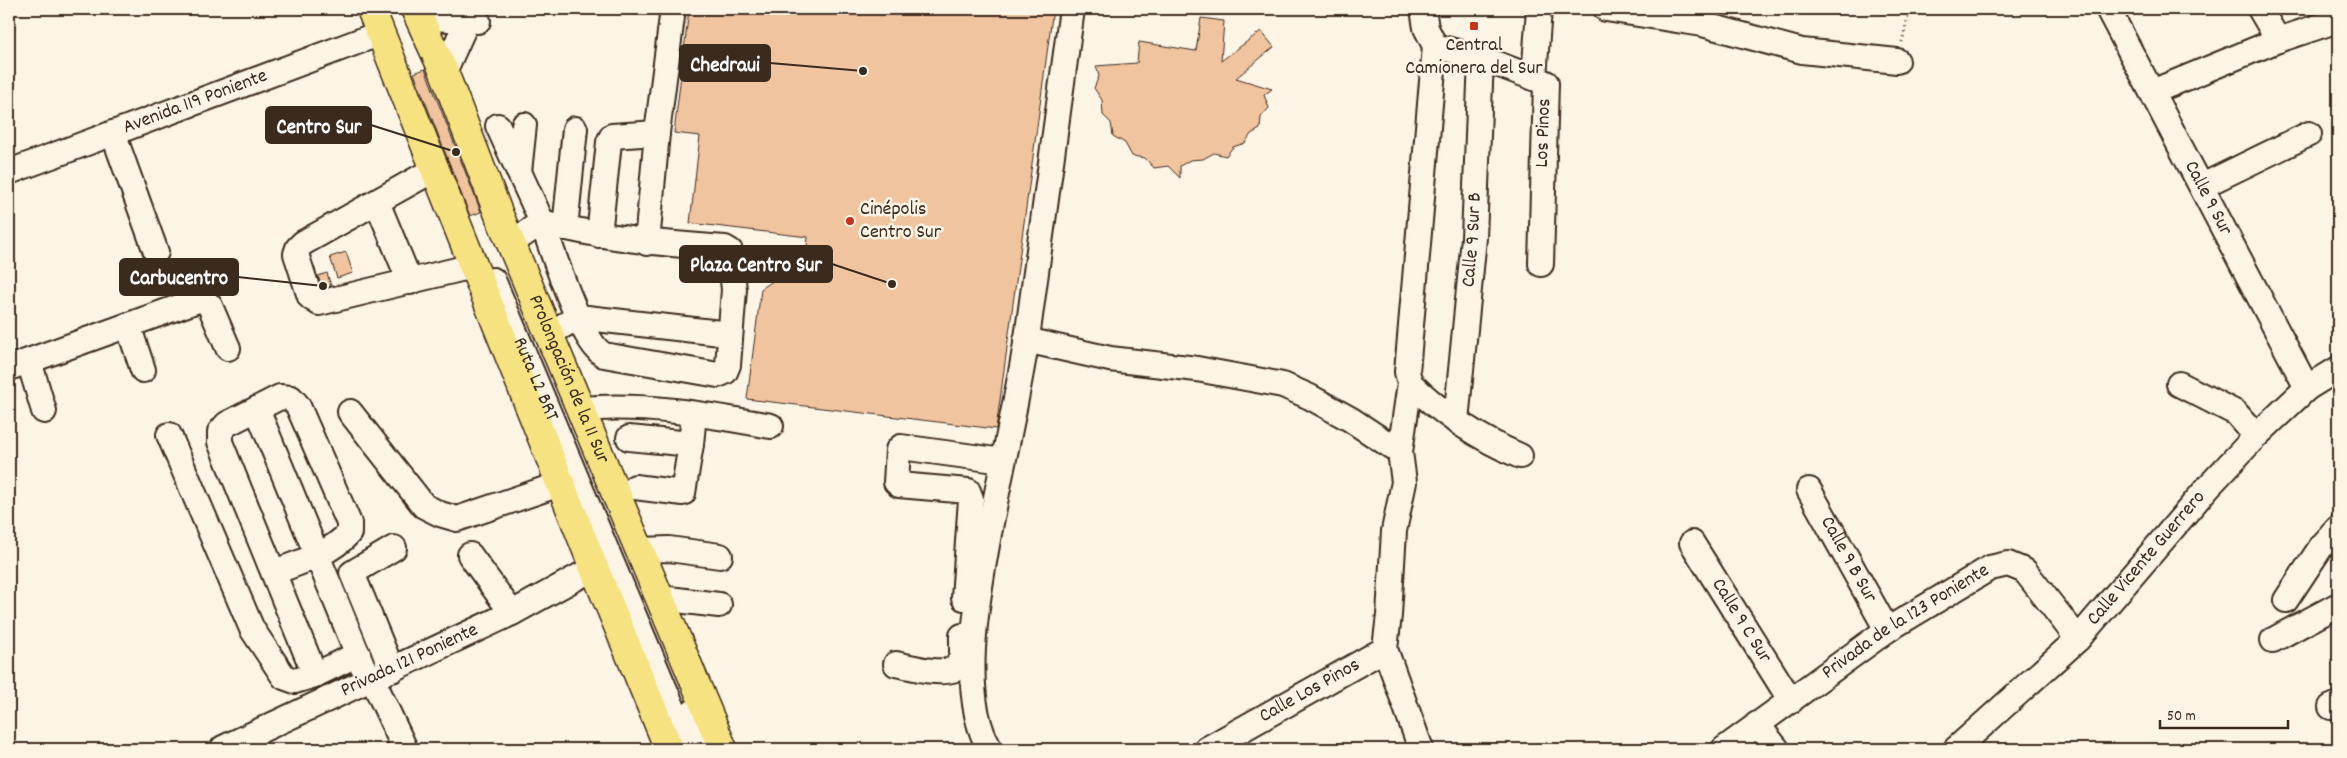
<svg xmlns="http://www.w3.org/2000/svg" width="2347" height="758" font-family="Dekko,sans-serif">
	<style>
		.building { fill: #f1c4a0; stroke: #3b2a1e }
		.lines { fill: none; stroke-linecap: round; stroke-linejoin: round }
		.minor-casing { stroke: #3b2a1e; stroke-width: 28 }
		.major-casing { stroke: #3b2a1e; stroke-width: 31 }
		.path { stroke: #3b2a1e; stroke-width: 3; stroke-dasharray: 1 4; stroke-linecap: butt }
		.minor { stroke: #fcf5e5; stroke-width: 24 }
		.major { stroke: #f7e281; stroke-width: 28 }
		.poi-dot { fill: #c8321e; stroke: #fcf5e5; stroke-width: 2 }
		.labels { text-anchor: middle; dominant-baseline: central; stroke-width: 5; stroke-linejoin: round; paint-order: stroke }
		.poi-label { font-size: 20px; fill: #3b2a1e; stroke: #fcf5e5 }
		.street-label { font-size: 20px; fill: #3b2a1e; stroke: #fcf5e5 }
		.leader { fill: none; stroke: #3b2a1e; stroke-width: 2 }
		.callout-dot { fill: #3b2a1e; stroke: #fcf5e5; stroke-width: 2 }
		.callout { fill: #3b2a1e; stroke: #3b2a1e; stroke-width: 2 }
		.callout-label { font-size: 21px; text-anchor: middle; font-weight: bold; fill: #fff }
	</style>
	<rect width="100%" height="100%" fill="#fcf5e5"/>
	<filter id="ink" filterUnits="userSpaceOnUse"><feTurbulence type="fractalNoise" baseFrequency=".02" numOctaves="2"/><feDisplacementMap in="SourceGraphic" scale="10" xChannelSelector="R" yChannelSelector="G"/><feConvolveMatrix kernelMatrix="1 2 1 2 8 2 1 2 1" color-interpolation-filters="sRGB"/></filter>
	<g filter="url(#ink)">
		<path class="building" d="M 689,9 L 1053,9 L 996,429 L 747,399 L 761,289 L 780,276 L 803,279 L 808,237 L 690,223 L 700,136 L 674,133 Z
			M 1201,18 L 1224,21 L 1221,61 L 1261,31 L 1274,47 L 1236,78 L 1272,89 L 1264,95 L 1269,108 L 1261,117 L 1260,129 L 1251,134 L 1245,143 L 1233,147 L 1226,156 L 1214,153 L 1203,159 L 1190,160 L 1180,166 L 1180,178 L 1168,166 L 1154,168 L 1145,158 L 1132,156 L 1125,143 L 1113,136 L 1111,123 L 1103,115 L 1102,100 L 1094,88 L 1099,76 L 1096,66 L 1137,63 L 1139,42 L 1196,51 Z
			M 425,69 L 481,212 L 470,216 L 414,73 Z
			M 346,252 L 353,273 L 337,278 L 330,257 Z
			M 327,273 L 331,286 L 322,288 L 318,276 Z"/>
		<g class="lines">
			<defs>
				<g id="minor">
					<path d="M 1423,9 L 1426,28 L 1435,46 L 1481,58 L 1534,78"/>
					<path d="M 1539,9 L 1534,78 L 1546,83 L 1541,264"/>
					<path d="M 1606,9 L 1702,24 L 1802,51 L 1897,61"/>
					<path id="s1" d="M 2108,9 L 2307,388"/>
					<path d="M 2260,9 L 2278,40"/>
					<path d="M 419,17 L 478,21"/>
					<path d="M 444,72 L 463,30 L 465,20 L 461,9"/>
					<path d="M 2152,92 L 2278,40 L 2338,20"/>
					<path d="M 498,126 L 542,222 C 602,238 663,244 725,248 L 730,251 L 734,290 L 728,365 L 725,372 L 718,375 L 604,355 C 581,343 552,249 542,222 L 511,243"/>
					<path d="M 113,133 L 156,252"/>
					<path d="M 435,169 L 303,243 L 298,248 L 296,254 L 310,297 L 319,303 L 473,266"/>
					<path id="s2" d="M 9,172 L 381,33"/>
					<path d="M 519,172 L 524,125"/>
					<path d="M 2202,186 L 2309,134"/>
					<path d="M 377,202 L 410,282"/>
					<path d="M 565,228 L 575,129"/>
					<path d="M 599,235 L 609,142 L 612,136 L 657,133"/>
					<path d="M 647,243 L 657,133 L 673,9"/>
					<path id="s3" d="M 493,280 L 690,749"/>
					<path d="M 128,325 L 143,370"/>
					<path d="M 549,334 L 578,317 L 730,334"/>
					<path d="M 1026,340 L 1110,359 L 1197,369 L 1283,385 L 1310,397 L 1350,419 L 1400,452 L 1404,482 L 1394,531 L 1389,615 L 1385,649 L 1421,749"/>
					<path d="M 29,361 L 44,411"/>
					<path d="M 9,368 L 198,300 L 204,300 L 210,306 L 228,348"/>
					<path d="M 1410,383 C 1443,415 1478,438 1520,456"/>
					<path d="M 2179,384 L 2236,413 L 2256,436"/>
					<path d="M 257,409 L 363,667 L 372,678 L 405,749"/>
					<path d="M 582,409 C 644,403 709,415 771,426"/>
					<path d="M 350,412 L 424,506 L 440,514 L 457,519 L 560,484"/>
					<path id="s4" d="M 1456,421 L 1474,238 L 1481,58"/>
					<path d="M 169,435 L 252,629 L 284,677 L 295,681 L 315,675"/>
					<path d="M 629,438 L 691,444"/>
					<path d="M 1400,452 L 1410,383 L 1407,372 L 1435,46"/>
					<path d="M 635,487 L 683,493 L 691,444 L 694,414"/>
					<path id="s5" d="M 1809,490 L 1887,630"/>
					<path id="s6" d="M 1692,543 L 1791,701"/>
					<path d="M 640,550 L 669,549 L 720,556"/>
					<path d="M 470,555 L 512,613"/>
					<path d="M 274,572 C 301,562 330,554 349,533 L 349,523 L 298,406 L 291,398 L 280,397 L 227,424 L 220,432 L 220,442 L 315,675 L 358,654"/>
					<path d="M 660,598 L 719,605"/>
					<path d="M 964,598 L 971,499 L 968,491 L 899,485 L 896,482 L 898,450 L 901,447 L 1003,461"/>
					<path d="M 2286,600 L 2321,547 L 2338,528"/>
					<path d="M 2273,640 L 2338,605"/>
					<path d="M 896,664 C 916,668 937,675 956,669 L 962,655 L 962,636"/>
					<path d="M 392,670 L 352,573 L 394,548"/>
					<path d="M 2331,707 L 2338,704"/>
					<path d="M 693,712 L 708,749"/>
					<path d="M 1757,724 L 1777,749"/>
					<path id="s7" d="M 223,748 L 512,613 L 594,568"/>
					<path d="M 990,749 C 956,694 980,585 991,523 C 1003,461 1017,400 1027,338 C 1043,228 1057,118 1072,9"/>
					<path id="s8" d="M 1207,749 L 1385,649"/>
					<path id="s9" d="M 1724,749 L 1887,630 L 1990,568 L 2008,564 L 2025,571 L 2078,639"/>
					<path id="s10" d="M 1956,749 L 2078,639 L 2208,487 L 2256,436 L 2307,388 L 2338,369"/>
				</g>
				<g id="major">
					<path d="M 371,9 L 594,568 L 669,749"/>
					<path id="s11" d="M 415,9 L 444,72 L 499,215 L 723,749"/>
				</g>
			</defs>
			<use href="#minor" class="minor-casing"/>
			<use href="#major" class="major-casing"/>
			<path class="path" d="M 1902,42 L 1910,9"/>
			<use href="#minor" class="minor"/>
			<use href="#major" class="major"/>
		</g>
	</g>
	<g class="poi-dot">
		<rect x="1469" y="21" width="10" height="10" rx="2.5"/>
		<circle cx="850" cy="221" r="5"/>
	</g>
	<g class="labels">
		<g class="poi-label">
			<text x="1474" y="46">Central<tspan x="1474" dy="23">Camionera del Sur</tspan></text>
			<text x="860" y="210" text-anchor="start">Cinépolis<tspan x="860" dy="23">Centro Sur</tspan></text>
		</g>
		<g class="street-label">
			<text stroke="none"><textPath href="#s2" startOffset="199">Avenida 119 Poniente</textPath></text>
			<text transform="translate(1544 133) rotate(-88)">Los Pinos</text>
			<text stroke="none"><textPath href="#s1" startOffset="214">Calle 9 Sur</textPath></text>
			<text stroke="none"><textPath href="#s4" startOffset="182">Calle 9 Sur B</textPath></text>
			<text stroke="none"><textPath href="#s3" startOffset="108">Ruta L2 BRT</textPath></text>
			<text stroke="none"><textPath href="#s11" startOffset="401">Prolongación de la 11 Sur</textPath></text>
			<text stroke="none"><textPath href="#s10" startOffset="270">Calle Vicente Guerrero</textPath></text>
			<text stroke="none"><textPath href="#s5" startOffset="80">Calle 9 B Sur</textPath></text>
			<text stroke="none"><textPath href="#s6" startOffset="92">Calle 9 C Sur</textPath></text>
			<text stroke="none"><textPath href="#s9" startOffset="222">Privada de la 123 Poniente</textPath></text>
			<text stroke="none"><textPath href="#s7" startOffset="206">Privada 121 Poniente</textPath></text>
			<text stroke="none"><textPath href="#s8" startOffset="118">Calle Los Pinos</textPath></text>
		</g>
	</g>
	<path class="leader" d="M863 71L770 63M456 152L371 125M892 284L832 264M323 286L238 277"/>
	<g class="callout-dot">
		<circle cx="863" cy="71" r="5"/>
		<circle cx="456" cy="152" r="5"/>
		<circle cx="892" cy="284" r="5"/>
		<circle cx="323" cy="286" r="5"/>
	</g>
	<g class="callout">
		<rect x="680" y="45" width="90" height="36" rx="5"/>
		<rect x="266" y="107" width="105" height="36" rx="5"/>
		<rect x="680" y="246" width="152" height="36" rx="5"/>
		<rect x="120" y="259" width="118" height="36" rx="5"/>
	</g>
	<g class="callout-label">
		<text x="725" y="71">Chedraui</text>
		<text x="319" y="133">Centro Sur</text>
		<text x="756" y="271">Plaza Centro Sur</text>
		<text x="179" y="284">Carbucentro</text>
	</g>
	<rect width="2347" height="758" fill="none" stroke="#fcf5e5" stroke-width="30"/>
	<rect x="15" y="15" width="2317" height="728" fill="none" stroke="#3b2a1e" stroke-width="2" filter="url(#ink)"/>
	<path d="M2160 720v8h128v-8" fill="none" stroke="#3b2a1e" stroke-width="2.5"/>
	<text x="2167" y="720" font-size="15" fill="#3b2a1e" stroke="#fcf5e5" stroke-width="4" paint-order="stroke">50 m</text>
</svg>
